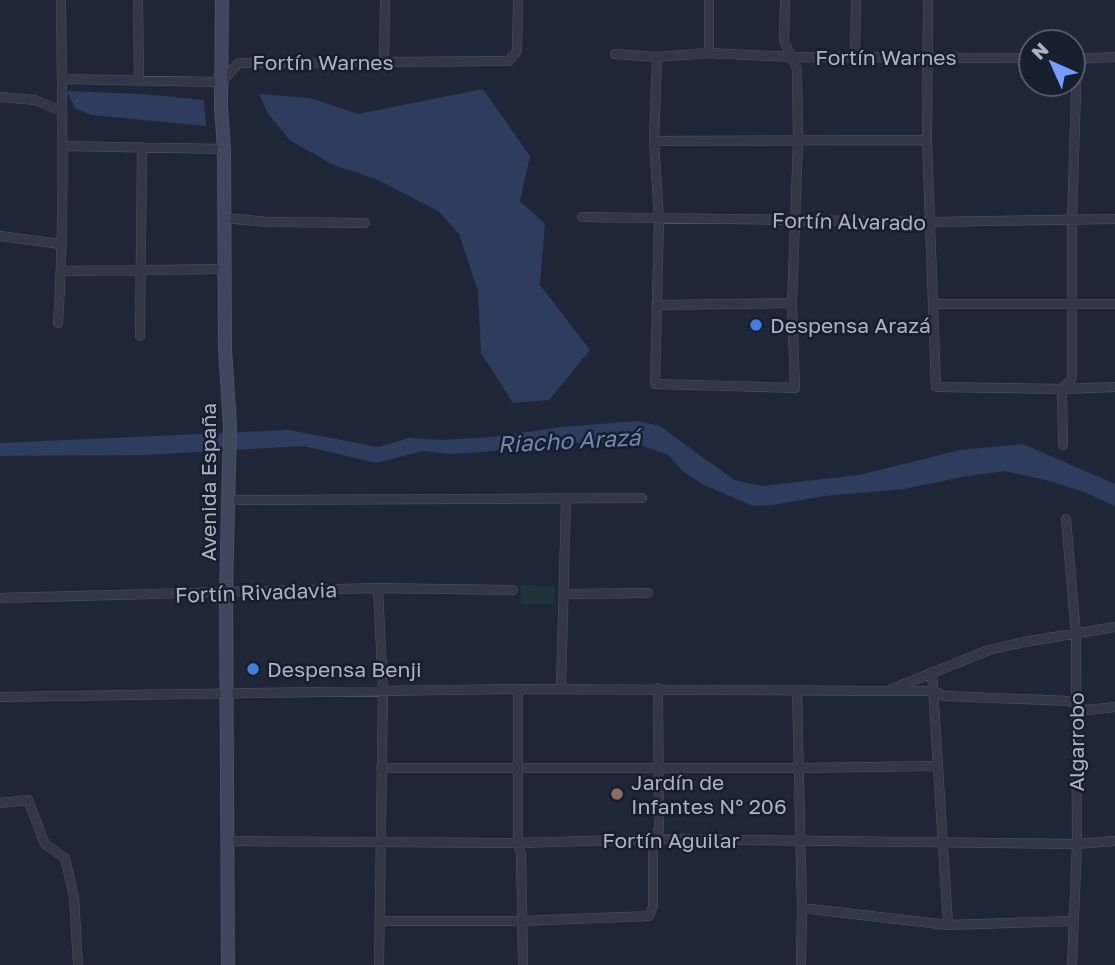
<svg xmlns="http://www.w3.org/2000/svg" width="1115" height="965" font-family="'Golos Text',sans-serif">
	<style>
		.green { fill: #203339 }
		.water { fill: #2e3d5e }
		.lines { fill: none; stroke-linecap: round; stroke-linejoin: round }
		.minor-casing { stroke: #4c5363; stroke-width: 10 }
		.secondary-casing { stroke: #4c5363; stroke-width: 14 }
		.minor { stroke: #323848; stroke-width: 9 }
		.secondary { stroke: #3f475c; stroke-width: 12 }
		.shop-dot { fill: #3f7fe0; stroke: #171e2d; stroke-width: 2.5 }
		.education-dot { fill: #8d6e63; stroke: #171e2d; stroke-width: 2.5 }
		.labels { text-anchor: middle; dominant-baseline: central; stroke-width: 5; stroke-linejoin: round; paint-order: stroke }
		.street-label { font-size: 21px; fill: #abb2c5; stroke: #171e2d }
		.poi-label { font-size: 21px; fill: #abb2c5; stroke: #171e2d; text-anchor: start }
		.water-label { font-size: 23px; font-style: italic; fill: #7185b1; stroke: #171e2d }
	</style>
	<rect width="100%" height="100%" fill="#1e2638"/>
	<path class="green" d="M 520,585 L 555,586 L 554,604 L 521,604 Z"/>
	<path class="water" d="M 483,89 L 530,156 L 520,201 L 545,224 L 540,285 L 590,350 L 549,400 L 513,403 L 481,353 L 478,291 L 459,234 L 438,211 L 376,179 L 331,164 L 290,140 L 268,114 L 259,94 L 310,98 L 358,114 Z
		M 67,91 L 142,94 L 204,100 L 206,126 L 91,115 L 75,108 Z
		M 637,421 L 660,426 L 734,480 L 762,486 L 859,475 L 960,450 L 1023,444 L 1115,484 L 1115,506 L 1084,492 L 1050,481 L 1005,471 L 962,477 L 904,489 L 825,496 L 773,505 L 753,506 L 702,484 L 683,471 L 667,454 L 633,443 L 562,443 L 483,452 L 450,454 L 423,451 L 376,463 L 304,446 L 146,455 L 0,456 L 0,443 L 289,430 L 378,447 L 409,438 L 443,440 L 492,437 L 562,427 Z"/>
	<g class="lines">
		<defs>
			<path id="minor" d="M 138,0 L 139,81
				M 928,0 L 927,140 L 936,387 L 1062,389 L 1115,387
				M 709,53 L 709,0
				M 615,54 L 657,57 L 709,53 L 792,57 L 1031,58
				M 657,57 L 654,141 L 659,219 L 655,384 L 795,388 L 792,303 L 798,141 L 797,69 L 784,41 L 785,0
				M 855,57 L 856,0
				M 1075,59 L 1115,57
				M 384,62 L 385,0
				M 62,79 L 221,82 L 239,63 L 509,61 L 517,51 L 518,0
				M 0,97 L 35,100 L 61,111
				M 654,141 L 927,140
				M 63,146 L 224,149
				M 582,217 L 929,222 L 1115,219
				M 225,218 L 268,222 L 365,223
				M 0,236 L 60,244
				M 61,271 L 226,269
				M 934,304 L 1115,304
				M 656,305 L 792,303
				M 58,323 C 65,216 62,108 61,0
				M 140,336 L 142,147
				M 1063,445 L 1062,389 L 1072,378 L 1072,220 L 1077,59
				M 230,500 L 642,498
				M 1066,519 L 1076,635 L 1077,844 L 1072,965
				M 378,588 L 383,691 L 379,965
				M 563,594 L 648,593
				M 0,598 L 378,588 L 513,590
				M 932,672 L 948,925
				M 518,689 L 518,843 L 521,854 L 523,965
				M 561,689 L 566,499
				M 797,690 L 802,908 L 801,965
				M 892,691 L 934,691 L 945,696 L 1069,701 L 1086,710 L 1115,707
				M 0,697 L 518,689 L 887,691 L 989,650 L 1024,642 L 1115,627
				M 381,768 L 798,768 L 938,766
				M 0,803 L 28,800 L 45,844 L 65,858 L 74,897 L 78,965
				M 227,841 L 518,843 L 653,839 L 1077,844 L 1115,841
				M 802,908 L 948,925 L 1074,921
				M 380,921 L 521,921 L 649,916 L 653,906 L 653,839 L 659,831 L 658,688"/>
			<path id="secondary" d="M 222,0 L 221,107 L 224,149 L 225,349 L 230,425 L 226,593 L 228,965"/>
		</defs>
		<use href="#minor" class="minor-casing"/>
		<use href="#secondary" class="secondary-casing"/>
		<use href="#minor" class="minor"/>
		<use href="#secondary" class="secondary"/>
	</g>
	<g class="shop-dot">
		<circle cx="756" cy="325" r="7"/>
		<circle cx="253" cy="669" r="7"/>
	</g>
	<circle class="education-dot" cx="617" cy="794" r="7"/>
	<g class="labels">
		<g class="street-label">
			<text x="886" y="57">Fortín Warnes</text>
			<text x="323" y="62">Fortín Warnes</text>
			<text transform="translate(849 221) rotate(1)">Fortín Alvarado</text>
			<text transform="translate(208 482) rotate(-90)">Avenida España</text>
			<text transform="translate(256 592) rotate(-2)">Fortín Rivadavia</text>
			<text transform="translate(1076 742) rotate(-90)">Algarrobo</text>
			<text x="671" y="840">Fortín Aguilar</text>
		</g>
		<g class="poi-label">
			<text x="770" y="325">Despensa Arazá</text>
			<text x="267" y="669">Despensa Benji</text>
			<text x="631" y="782">Jardín de<tspan x="631" dy="24">Infantes N° 206</tspan></text>
		</g>
		<g class="water-label">
			<text transform="translate(569 440) rotate(-3)">Riacho Arazá</text>
		</g>
	</g>
	<g transform="translate(1052 63) rotate(315)"><circle r="33" fill="#171e2d" stroke="#52596a" stroke-width="2"/>
	<path d="M0-5L12 26L0 18L-12 26Z" fill="#779cff"/>
	<text y="-10" font-size="19" font-weight="bold" text-anchor="middle" fill="#abb2c5">N</text>
	</g>
</svg>
